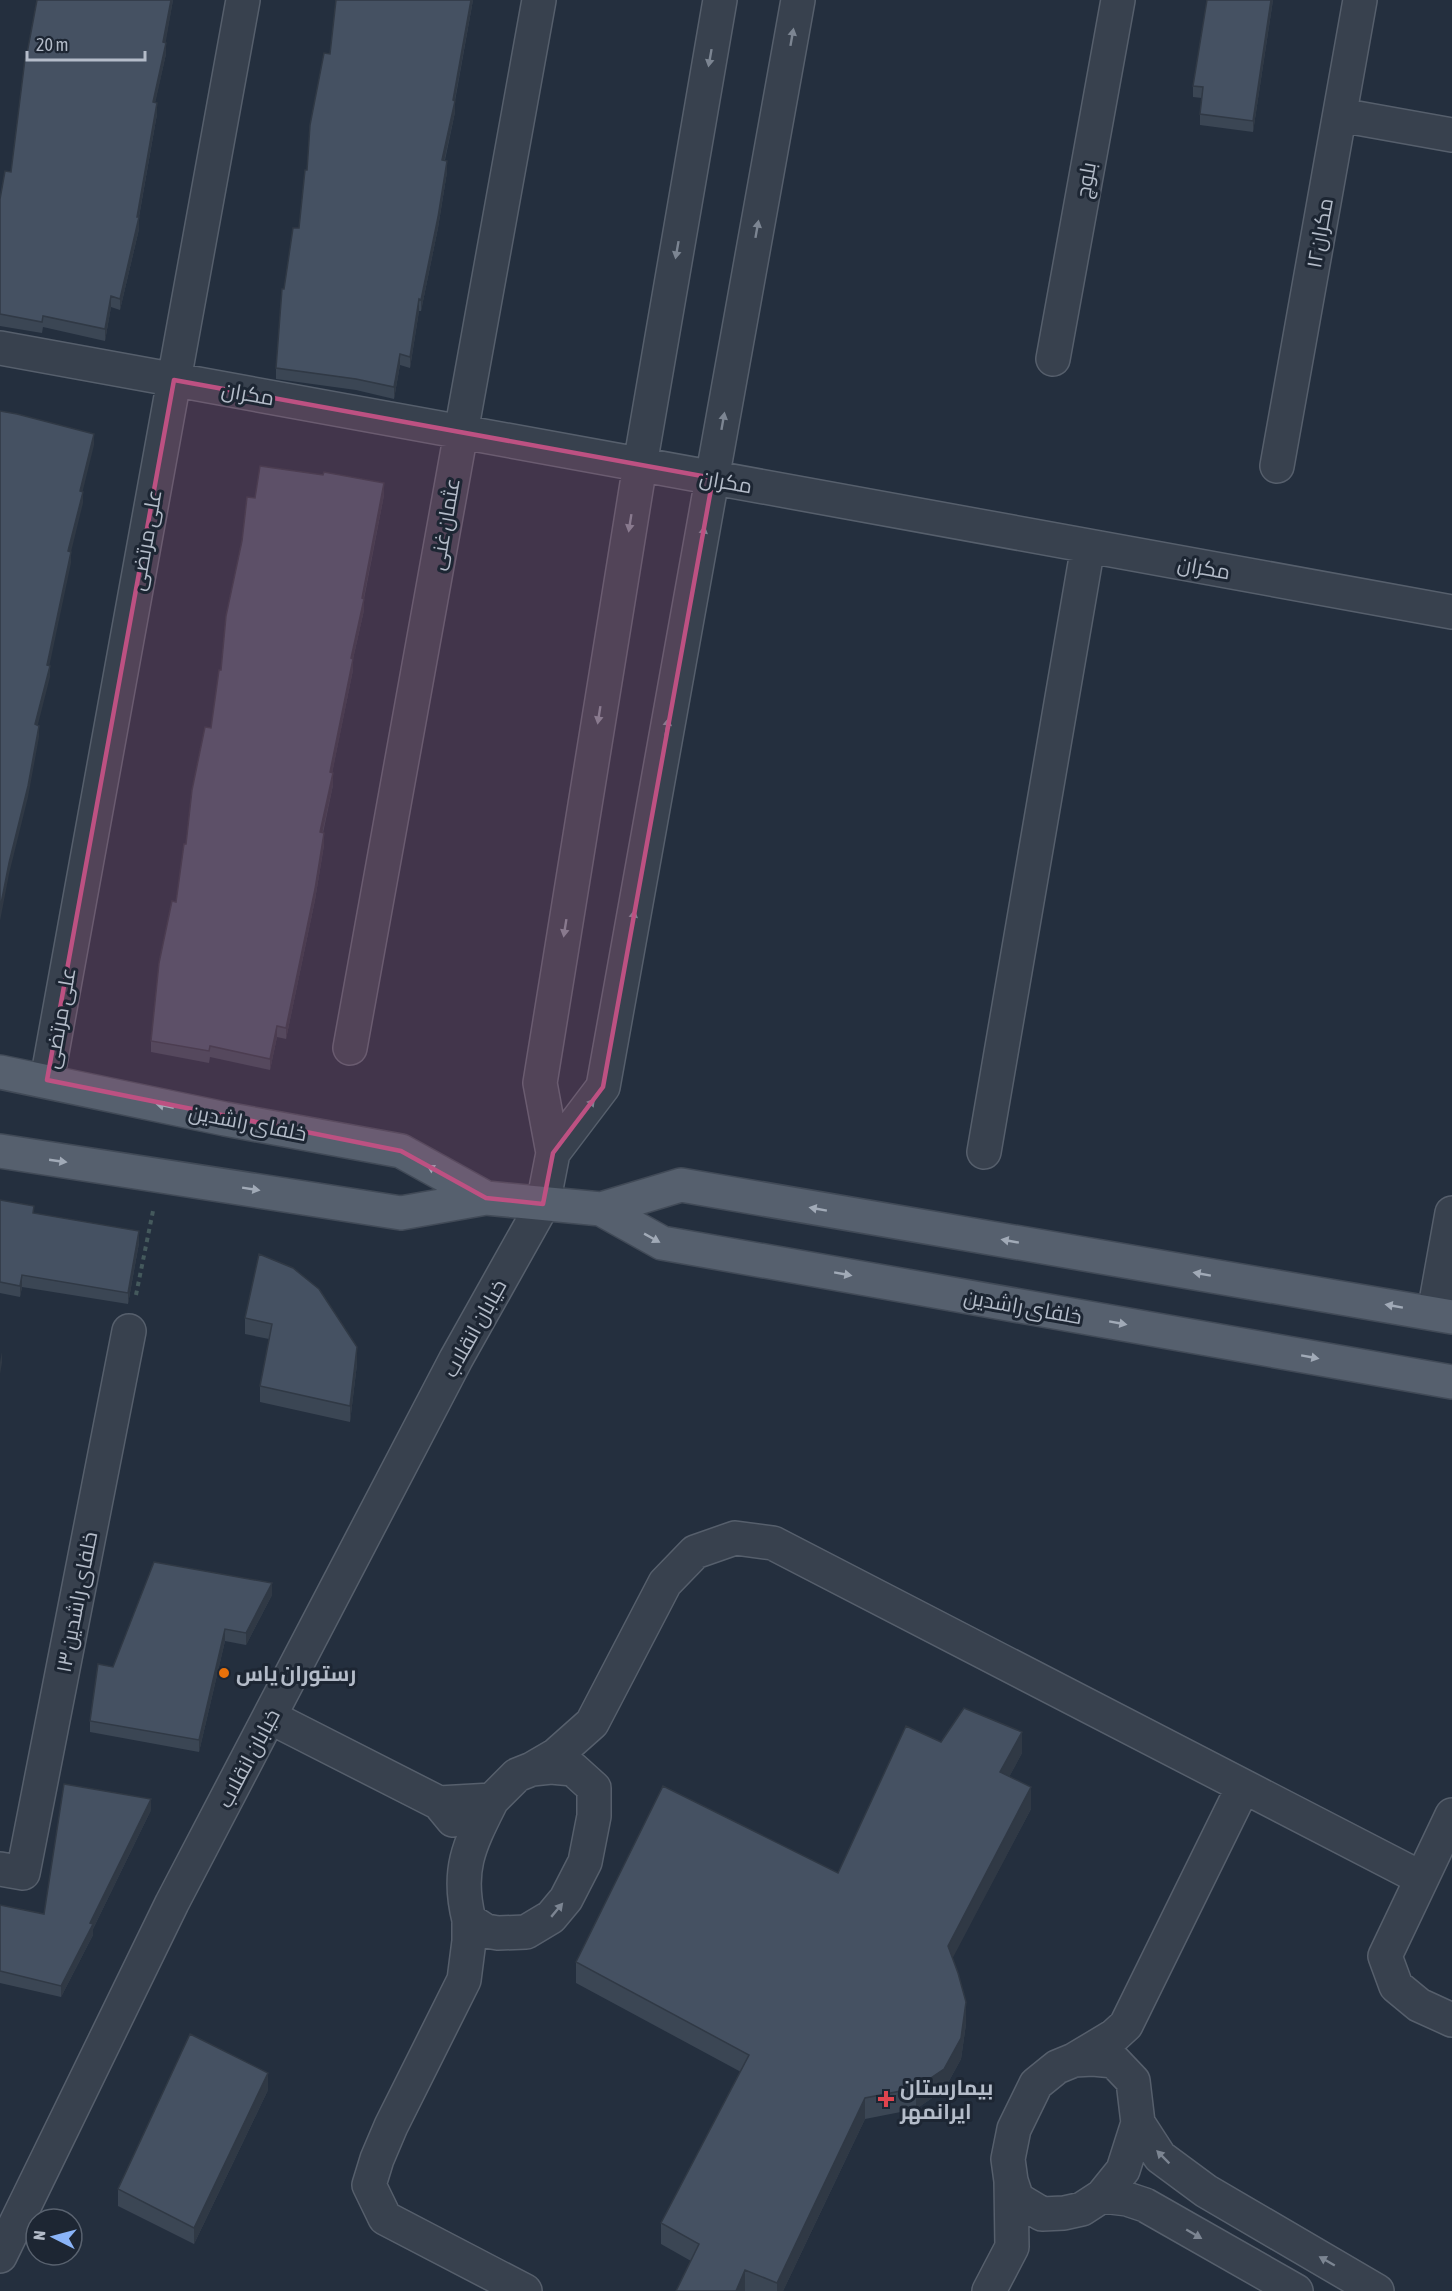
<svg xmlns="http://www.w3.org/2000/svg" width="1452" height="2291" font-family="'Asap Condensed',Cairo,sans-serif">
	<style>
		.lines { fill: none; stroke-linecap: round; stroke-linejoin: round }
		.minor-casing { stroke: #565f6c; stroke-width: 36 }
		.major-casing { stroke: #414a57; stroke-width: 36 }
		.path { stroke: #44595c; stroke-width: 4; stroke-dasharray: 4.5 4.5; stroke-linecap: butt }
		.minor { stroke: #38414e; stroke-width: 33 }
		.major { stroke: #56606e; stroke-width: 33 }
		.wall { fill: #3b4654 }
		.shaded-wall { fill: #303945 }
		.building { fill: #455162; stroke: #303945; stroke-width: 1.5 }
		.oneway { fill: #7c8592 }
		.oneway2 { fill: #a1aab7 }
		.marked { fill: #bd5182; fill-opacity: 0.2; stroke: #bd5182; stroke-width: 4.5; stroke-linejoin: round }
		.food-dot { fill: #e8710a; stroke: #1d2633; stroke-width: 2 }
		.health-dot { fill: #e0444e; stroke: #1d2633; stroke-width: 2 }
		.labels { text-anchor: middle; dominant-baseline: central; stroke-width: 6; stroke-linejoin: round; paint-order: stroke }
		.street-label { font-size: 21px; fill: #b4bcc9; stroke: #1d2633 }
		.poi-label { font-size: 21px; font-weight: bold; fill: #b4bcc9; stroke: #1d2633; text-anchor: start }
	</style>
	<rect width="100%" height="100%" fill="#242f3e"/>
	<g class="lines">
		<defs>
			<path id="minor" d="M 1340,115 L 1452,135
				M 0,348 L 1452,612
				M 1053,359 L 1118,0
				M 1277,466 L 1360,0
				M 350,1048 L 539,0
				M 47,1080 L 243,0
				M 984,1152 L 1088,546
				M 553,1153 L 603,1087 L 798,0
				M 1434,1313 L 1452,1213
				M 270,1717 L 439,1803 L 453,1820
				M 532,1769 L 556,1755 L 592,1723 L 665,1583 L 695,1552 L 735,1538 L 773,1543 L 1421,1878
				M 439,1803 L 492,1800 L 517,1775 L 532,1769 L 551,1767 L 573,1769 L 594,1788 L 594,1816 L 585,1862 L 566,1899 L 551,1917 L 526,1932 L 498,1933 L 486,1931 L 469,1920 C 456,1869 470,1844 492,1800
				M 1452,1815 L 1385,1956 L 1396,1986 L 1419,2005 L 1452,2020
				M 0,1869 L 23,1873 L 129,1331
				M 469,1920 L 469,1941 L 464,1980 L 391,2126 L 377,2159 L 369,2185 L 385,2218 L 525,2291
				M 1093,2059 L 1114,2061 L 1133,2081 L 1138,2123 L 1123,2170 L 1102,2196 L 1082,2209 L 1064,2213 L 1042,2214 L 1017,2199 L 1011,2181 L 1008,2159 L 1014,2129 L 1036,2084 L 1057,2067 L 1074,2060 Z
				M 1074,2060 L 1114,2036 L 1126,2025 L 1243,1787
				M 1138,2123 L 1160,2157 L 1206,2191 L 1377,2291
				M 1102,2196 L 1127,2199 L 1145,2205 L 1296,2291
				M 0,2256 L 172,1903 L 456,1359 L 543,1204 L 553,1153 L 540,1083 L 640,465 L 720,0
				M 989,2291 L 1012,2247 L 1011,2181"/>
			<path id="major" d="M 0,1072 L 225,1119 L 401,1151 L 486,1198
				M 0,1151 L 401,1213 L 486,1198 L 601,1209 L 681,1185 L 1452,1317
				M 601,1209 L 662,1243 L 1452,1382"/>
		</defs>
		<use href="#minor" class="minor-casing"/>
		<use href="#major" class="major-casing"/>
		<path class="path" d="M 136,1295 L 153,1211"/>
		<use href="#minor" class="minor"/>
		<use href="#major" class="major"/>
	</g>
	<path class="wall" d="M 37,0 L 173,0 L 165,43 L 166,54 L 155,102 L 157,114 L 139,217 L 139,229 L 120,310 L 111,307 L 105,341 L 43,327 L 42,333 L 0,326 L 0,199 L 11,172 L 26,59 Z
		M 336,0 L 473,0 L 455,101 L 455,112 L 445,160 L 447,172 L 438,228 L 421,311 L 419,311 L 410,368 L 400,365 L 394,399 L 356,390 L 276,379 L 276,368 L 284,289 L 299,228 L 307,170 L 330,54 Z
		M 1210,0 L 1273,0 L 1253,132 L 1200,125 L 1200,114 L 1202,98 L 1193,97 L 1193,86 Z
		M 384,495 L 364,599 L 364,610 L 353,659 L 353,670 L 332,773 L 333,785 L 323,833 L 324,845 L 315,900 L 286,1039 L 277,1037 L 270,1070 L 210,1057 L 209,1063 L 151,1052 L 151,1041 L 186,844 L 211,728 L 221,670 L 255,498 Z
		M 0,1200 L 34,1213 L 139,1243 L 128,1304 L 22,1287 L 20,1297 L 0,1293 Z
		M 259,1254 L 357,1364 L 350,1422 L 260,1402 L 260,1386 L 269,1339 L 245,1334 L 245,1318 Z
		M 272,1595 L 246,1645 L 225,1641 L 199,1752 L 90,1732 L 90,1721 L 113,1667 Z
		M 941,1742 L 1022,1753 L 1009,1777 L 1031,1809 L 952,1958 L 966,2024 L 961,2059 L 944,2090 L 916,2109 L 865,2119 L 783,2291 L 676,2291 L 691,2261 L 661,2244 L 661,2223 L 741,2072 L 576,1983 L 576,1962 L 838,1873 Z
		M 151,1810 L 93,1929 L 93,1935 L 61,1997 L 0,1983 L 0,1905 L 44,1914 Z
		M 268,2090 L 194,2244 L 118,2206 L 118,2189 Z"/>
	<path class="shaded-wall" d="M 171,0 L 173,0 L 164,52 L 166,43 L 166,54 L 153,113 L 153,102 Z
		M 471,0 L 473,0 L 453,110 L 455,101 L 455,112 L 442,171 L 442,160 Z
		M 1271,0 L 1273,0 L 1253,132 L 1253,121 Z
		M 157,103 L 157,114 L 138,222 L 139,217 L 139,229 L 120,310 L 120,299 Z
		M 447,161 L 447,172 L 438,228 L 421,311 L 421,300 Z
		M 111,296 L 111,307 L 105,341 L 105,329 Z
		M 419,299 L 419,311 L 410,368 L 410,357 Z
		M 400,354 L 400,365 L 394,399 L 394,387 Z
		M 94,434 L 94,445 L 80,502 L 80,491 Z
		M 384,483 L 384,495 L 362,607 L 364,599 L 364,610 L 353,659 L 353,670 L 330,784 L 330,772 Z
		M 83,492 L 83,503 L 71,552 L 71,563 L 47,677 L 47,665 L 68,551 Z
		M 50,666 L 50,677 L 35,736 L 35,724 Z
		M 39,726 L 39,737 L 28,797 L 9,874 L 0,921 L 0,909 L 9,863 Z
		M 333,773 L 333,785 L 320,843 L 320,832 Z
		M 324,833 L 324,845 L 315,900 L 286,1039 L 286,1028 Z
		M 277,1026 L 277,1037 L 270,1070 L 270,1059 Z
		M 139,1231 L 139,1243 L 128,1304 L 128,1293 Z
		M 22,1275 L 22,1287 L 20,1297 L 20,1286 Z
		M 357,1347 L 357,1364 L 350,1422 L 350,1406 Z
		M 2,1352 L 2,1363 L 0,1374 L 0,1362 Z
		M 272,1583 L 272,1595 L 246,1645 L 246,1633 Z
		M 225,1629 L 225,1641 L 199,1752 L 199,1740 Z
		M 1022,1732 L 1022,1753 L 1000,1794 L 1000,1772 Z
		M 1031,1787 L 1031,1809 L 948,1967 L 948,1946 Z
		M 151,1799 L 151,1810 L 93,1929 L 93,1935 L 61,1997 L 61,1986 L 90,1923 Z
		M 966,2002 L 966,2024 L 961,2059 L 944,2090 L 916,2109 L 916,2088 Z
		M 268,2073 L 268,2090 L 194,2244 L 194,2228 Z
		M 865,2098 L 865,2119 L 783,2291 L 777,2291 L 777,2283 Z
		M 745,2270 L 745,2291 L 736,2291 Z"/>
	<path class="building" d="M 37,0 L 171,0 L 163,42 L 166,43 L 153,102 L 157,103 L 137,217 L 139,217 L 120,299 L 111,296 L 105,329 L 43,316 L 42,322 L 0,314 L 0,199 L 5,171 L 11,172 L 25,59 L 26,59 Z
		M 336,0 L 471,0 L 453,100 L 455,101 L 442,160 L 447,161 L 438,217 L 421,300 L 419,299 L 410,357 L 400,354 L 394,387 L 356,379 L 276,368 L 282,289 L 284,289 L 293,228 L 299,228 L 305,170 L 307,170 L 310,125 L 324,53 L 330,54 Z
		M 1207,0 L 1271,0 L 1253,121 L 1200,114 L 1203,87 L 1193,86 Z
		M 0,411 L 17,414 L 94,434 L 80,491 L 83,492 L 68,551 L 71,552 L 47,665 L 50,666 L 35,724 L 39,726 L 28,786 L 9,863 L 0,909 Z
		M 260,466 L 323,475 L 324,472 L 384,483 L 362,598 L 364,599 L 351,658 L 353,659 L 330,772 L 333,773 L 320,832 L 324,833 L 315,889 L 286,1028 L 277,1026 L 270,1059 L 210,1046 L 209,1051 L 151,1041 L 159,963 L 172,901 L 176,902 L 184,844 L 186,844 L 192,790 L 205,727 L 211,728 L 219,670 L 221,670 L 226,616 L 242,541 L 247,497 L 255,498 Z
		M 0,1200 L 34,1206 L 33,1213 L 139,1231 L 128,1293 L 22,1275 L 20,1286 L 0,1282 Z
		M 259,1254 L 293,1268 L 319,1289 L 357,1347 L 350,1406 L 260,1386 L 272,1324 L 245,1318 Z
		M 154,1562 L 272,1583 L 246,1633 L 225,1629 L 199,1740 L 90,1721 L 98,1664 L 113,1667 Z
		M 964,1708 L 1022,1732 L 1000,1772 L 1031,1787 L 948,1946 L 958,1973 L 966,2002 L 961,2038 L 944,2069 L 916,2088 L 865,2098 L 777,2283 L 745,2270 L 736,2291 L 676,2291 L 699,2244 L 661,2223 L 749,2055 L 576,1962 L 663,1786 L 838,1873 L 906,1726 L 941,1742 Z
		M 64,1784 L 151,1799 L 90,1923 L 93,1924 L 61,1986 L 0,1971 L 0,1905 L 44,1914 Z
		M 190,2034 L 268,2073 L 194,2228 L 118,2189 Z"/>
	<defs><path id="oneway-solid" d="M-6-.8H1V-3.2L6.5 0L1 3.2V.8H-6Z" transform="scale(1.5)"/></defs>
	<g class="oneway">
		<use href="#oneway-solid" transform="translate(792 37) rotate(-80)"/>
		<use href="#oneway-solid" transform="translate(710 58) rotate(100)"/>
		<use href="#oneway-solid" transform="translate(757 229) rotate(-80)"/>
		<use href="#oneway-solid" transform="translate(677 250) rotate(100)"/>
		<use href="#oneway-solid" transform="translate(723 421) rotate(-80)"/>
		<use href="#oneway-solid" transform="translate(630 523) rotate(99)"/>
		<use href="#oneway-solid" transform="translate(703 535) rotate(-80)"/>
		<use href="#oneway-solid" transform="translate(599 715) rotate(99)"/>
		<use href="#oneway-solid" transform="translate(667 727) rotate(-80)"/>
		<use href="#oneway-solid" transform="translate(633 919) rotate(-80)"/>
		<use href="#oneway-solid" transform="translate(565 928) rotate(99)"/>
		<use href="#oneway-solid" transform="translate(589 1106) rotate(-52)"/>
		<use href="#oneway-solid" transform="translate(557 1910) rotate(-50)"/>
		<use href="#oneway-solid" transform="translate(1163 2157) rotate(-135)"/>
		<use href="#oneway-solid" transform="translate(1194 2234) rotate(30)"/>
		<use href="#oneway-solid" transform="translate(1327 2261) rotate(-150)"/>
	</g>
	<g class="oneway2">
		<use href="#oneway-solid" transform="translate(165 1106) rotate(-168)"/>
		<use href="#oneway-solid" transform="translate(58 1161) rotate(8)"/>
		<use href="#oneway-solid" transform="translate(435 1170) rotate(-151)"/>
		<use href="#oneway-solid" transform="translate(251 1189) rotate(9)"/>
		<use href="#oneway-solid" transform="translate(818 1209) rotate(-170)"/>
		<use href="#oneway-solid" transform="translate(652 1238) rotate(29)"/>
		<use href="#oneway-solid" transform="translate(1010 1241) rotate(-170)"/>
		<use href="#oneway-solid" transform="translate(843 1274) rotate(10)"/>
		<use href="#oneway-solid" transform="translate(1202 1274) rotate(-170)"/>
		<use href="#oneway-solid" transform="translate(1394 1306) rotate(-170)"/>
		<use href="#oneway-solid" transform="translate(1118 1323) rotate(10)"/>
		<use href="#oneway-solid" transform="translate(1310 1357) rotate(10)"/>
	</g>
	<path class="marked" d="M 174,380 L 713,478 L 603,1087 L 553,1153 L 543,1204 L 486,1198 L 401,1151 L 47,1080 Z"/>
	<circle class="food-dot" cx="224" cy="1673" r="6"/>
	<path class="health-dot" d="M883 2090h6v6h6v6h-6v6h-6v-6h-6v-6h6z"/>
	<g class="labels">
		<g class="street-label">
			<text transform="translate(1085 180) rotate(-80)">بلوچ</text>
			<text transform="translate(1319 233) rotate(-80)">مکران۱۲</text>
			<text transform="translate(248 393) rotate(10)">مکران</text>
			<text transform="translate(726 481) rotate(10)">مکران</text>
			<text transform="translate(444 524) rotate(-80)">عثمان غنی</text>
			<text transform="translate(145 540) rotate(-80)">علی مرتضی</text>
			<text transform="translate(1204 567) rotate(10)">مکران</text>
			<text transform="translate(59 1018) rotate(-80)">علی مرتضی</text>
			<text transform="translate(248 1122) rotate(11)">خلفای راشدین</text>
			<text transform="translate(1023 1306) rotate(10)">خلفای راشدین</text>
			<text transform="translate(474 1328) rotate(-61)">خیابان انقلاب</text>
			<text transform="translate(76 1602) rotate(-79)">خلفای راشدین ۱۳</text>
			<text transform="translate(248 1758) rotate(-62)">خیابان انقلاب</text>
		</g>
		<g class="poi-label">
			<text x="236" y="1673">رستوران یاس</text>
			<text x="900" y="2087">بیمارستان<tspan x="900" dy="24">ایرانمهر</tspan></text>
		</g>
	</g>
	<g transform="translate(54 2237) rotate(276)"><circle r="28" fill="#1d2633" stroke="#59626f" stroke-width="1.5"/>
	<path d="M0-4.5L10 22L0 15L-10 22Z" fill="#8ab4f8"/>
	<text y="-9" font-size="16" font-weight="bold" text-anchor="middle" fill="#b4bcc9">N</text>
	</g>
	<path d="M27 51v9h118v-9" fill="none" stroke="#b4bcc9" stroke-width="3"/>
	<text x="36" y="51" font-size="18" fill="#b4bcc9" stroke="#1d2633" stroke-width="4.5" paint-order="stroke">20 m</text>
</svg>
